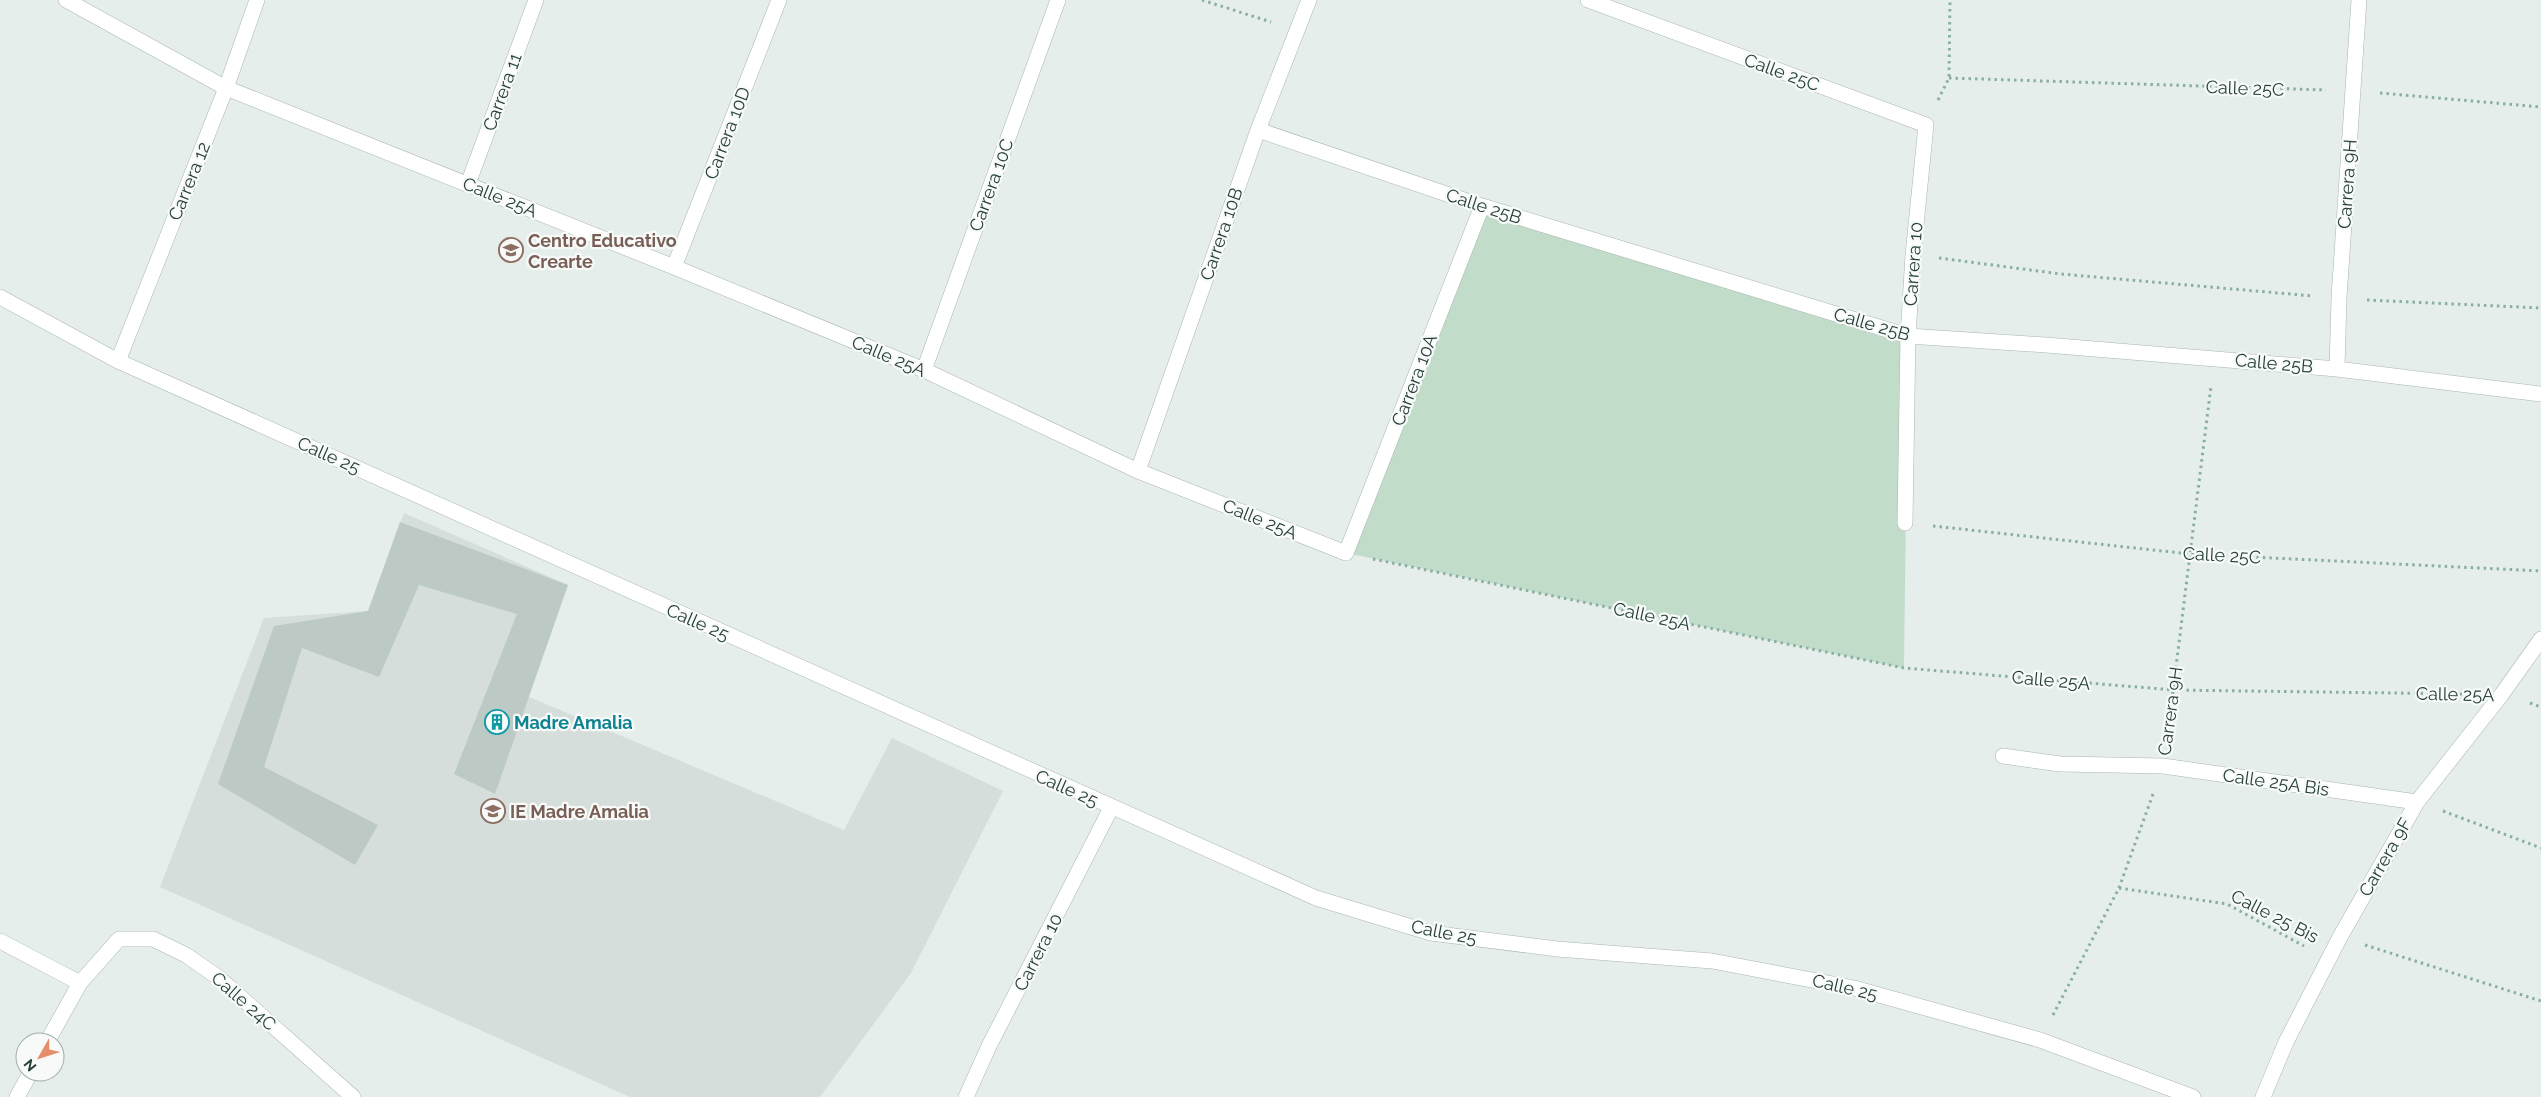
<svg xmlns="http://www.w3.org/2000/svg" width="2541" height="1097" font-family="Raleway,sans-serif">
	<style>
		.built { fill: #d5deda }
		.green { fill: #c1ddca }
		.building { fill: #bcc9c4 }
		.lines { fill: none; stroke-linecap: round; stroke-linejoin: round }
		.minor-casing { stroke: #a9b6b2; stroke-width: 16 }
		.path { stroke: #89afa4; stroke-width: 3; stroke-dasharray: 2.5 4; stroke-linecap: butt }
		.minor { stroke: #fff; stroke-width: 15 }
		.labels { text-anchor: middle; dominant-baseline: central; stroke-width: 4.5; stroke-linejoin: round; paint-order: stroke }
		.street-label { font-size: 18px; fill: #263f39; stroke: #f7faf9 }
		.education-label { font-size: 18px; font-weight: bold; fill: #785e54; stroke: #f7faf9; text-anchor: start }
		.culture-label { font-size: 18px; font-weight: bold; fill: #0d838f; stroke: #f7faf9; text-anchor: start }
	</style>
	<rect width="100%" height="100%" fill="#e6eeeb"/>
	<path class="built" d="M 404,513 L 568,585 L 515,691 L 844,830 L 892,738 L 1003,791 L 911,973 L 820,1097 L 630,1097 L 160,887 L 264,618 L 368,611 Z"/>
	<path class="green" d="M 1482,206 L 1908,336 L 1904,668 L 1346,553 Z"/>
	<path class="building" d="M 400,522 L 568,585 L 495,794 L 454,774 L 517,614 L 419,585 L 379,677 L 302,648 L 264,767 L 378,825 L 355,865 L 218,784 L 274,626 L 368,611 Z"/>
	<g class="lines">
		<defs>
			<path id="minor" d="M 66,0 L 226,88 L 674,267 L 924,370 L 1138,471 L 1346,553 L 1482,206
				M 1588,0 L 1926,125 L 1913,255 L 1908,336 L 1905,523
				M 1258,130 L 1482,206 L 1908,336 L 2046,345 L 2337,369 L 2541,394
				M 468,184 L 536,0
				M 674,267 L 779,0
				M 0,297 L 118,361 L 1316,898 L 1431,933 L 1557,949 L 1712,961 L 1854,988 L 2040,1040 L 2193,1097
				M 118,361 L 226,88 L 257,0
				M 2337,369 L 2339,298 L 2359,0
				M 924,370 L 1058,0
				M 1138,471 L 1258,130 L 1309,0
				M 2003,756 L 2060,764 L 2163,766 L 2417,802
				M 0,941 L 80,983
				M 47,1042 L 80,983 L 119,939 L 153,939 L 186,955 L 219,978 L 353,1097
				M 17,1097 L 31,1072
				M 966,1097 L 989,1046 L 1111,808
				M 2263,1097 L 2286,1042 L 2340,937 L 2417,802 L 2502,694 L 2541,639"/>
		</defs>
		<use href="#minor" class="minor-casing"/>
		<path class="path" d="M 1202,0 L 1271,22
			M 1949,78 L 2326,90
			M 2380,93 L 2541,107
			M 1938,100 L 1949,78 L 1950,0
			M 1939,258 L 2061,274 L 2313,296
			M 2367,300 L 2541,308
			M 1933,526 L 2190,554 L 2541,571
			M 1373,559 L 1904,668 L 2174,690 L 2467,694
			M 2530,703 L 2541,707
			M 2167,739 L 2211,386
			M 2443,811 L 2541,848
			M 2119,888 L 2227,904 L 2304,946
			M 2365,945 L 2541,1001
			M 2053,1015 L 2119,888 L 2153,794"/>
		<use href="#minor" class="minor"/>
	</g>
	<defs>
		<symbol id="school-ring" viewBox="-11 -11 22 22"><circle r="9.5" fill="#f7faf9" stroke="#8d6e63" stroke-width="1.5"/><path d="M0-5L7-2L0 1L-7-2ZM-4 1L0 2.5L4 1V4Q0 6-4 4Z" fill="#8d6e63"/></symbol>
		<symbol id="building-ring" viewBox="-11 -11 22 22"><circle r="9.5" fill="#f7faf9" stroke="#0f9aa8" stroke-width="1.5"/><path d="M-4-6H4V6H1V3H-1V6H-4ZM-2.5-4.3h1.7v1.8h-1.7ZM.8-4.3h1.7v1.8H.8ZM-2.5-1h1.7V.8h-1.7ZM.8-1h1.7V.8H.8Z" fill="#0f9aa8"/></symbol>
	</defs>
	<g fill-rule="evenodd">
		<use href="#school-ring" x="497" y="236" width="28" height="28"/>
		<use href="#building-ring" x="483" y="708" width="28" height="28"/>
		<use href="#school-ring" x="479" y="797" width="28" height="28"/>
	</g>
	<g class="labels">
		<g class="street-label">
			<text transform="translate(1782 72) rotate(20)">Calle 25C</text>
			<text transform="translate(2245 88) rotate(2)">Calle 25C</text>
			<text transform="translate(502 92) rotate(-70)">Carrera 11</text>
			<text transform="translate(727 133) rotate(-69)">Carrera 10D</text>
			<text transform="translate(189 181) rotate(-68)">Carrera 12</text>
			<text transform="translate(2347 184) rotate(-86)">Carrera 9H</text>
			<text transform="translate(991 185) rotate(-70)">Carrera 10C</text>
			<text transform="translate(500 197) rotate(22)">Calle 25A</text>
			<text transform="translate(1484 206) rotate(18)">Calle 25B</text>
			<text transform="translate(1221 234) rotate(-71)">Carrera 10B</text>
			<text transform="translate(1913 264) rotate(-86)">Carrera 10</text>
			<text transform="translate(1872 324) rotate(16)">Calle 25B</text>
			<text transform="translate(889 356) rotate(23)">Calle 25A</text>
			<text transform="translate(2274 363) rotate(5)">Calle 25B</text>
			<text transform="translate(1414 380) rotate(-69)">Carrera 10A</text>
			<text transform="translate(329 455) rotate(24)">Calle 25</text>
			<text transform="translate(1260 519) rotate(22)">Calle 25A</text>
			<text transform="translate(2222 555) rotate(3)">Calle 25C</text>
			<text transform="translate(1652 616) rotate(12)">Calle 25A</text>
			<text transform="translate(698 622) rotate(24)">Calle 25</text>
			<text transform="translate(2051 680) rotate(5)">Calle 25A</text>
			<text transform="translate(2455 694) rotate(1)">Calle 25A</text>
			<text transform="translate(2170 711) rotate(-82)">Carrera 9H</text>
			<text transform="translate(2276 782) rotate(8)">Calle 25A Bis</text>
			<text transform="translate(1067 788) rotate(24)">Calle 25</text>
			<text transform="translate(2385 857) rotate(-60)">Carrera 9F</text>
			<text transform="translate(2275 916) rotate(27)">Calle 25 Bis</text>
			<text transform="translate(1444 932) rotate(11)">Calle 25</text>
			<text transform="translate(1038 952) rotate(-63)">Carrera 10</text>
			<text transform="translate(1845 987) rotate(13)">Calle 25</text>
			<text transform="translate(244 1001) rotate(41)">Calle 24C</text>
		</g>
		<g class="education-label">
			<text x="528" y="240">Centro Educativo<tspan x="528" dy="21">Crearte</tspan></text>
			<text x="510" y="811">IE Madre Amalia</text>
		</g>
		<g class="culture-label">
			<text x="514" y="722">Madre Amalia</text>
		</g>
	</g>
	<g transform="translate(40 1057) rotate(231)"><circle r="24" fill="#f7faf9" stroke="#a3afac"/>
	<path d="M0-4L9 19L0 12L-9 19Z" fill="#e78d6b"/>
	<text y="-8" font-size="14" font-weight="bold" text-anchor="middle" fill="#263f39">N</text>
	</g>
</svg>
